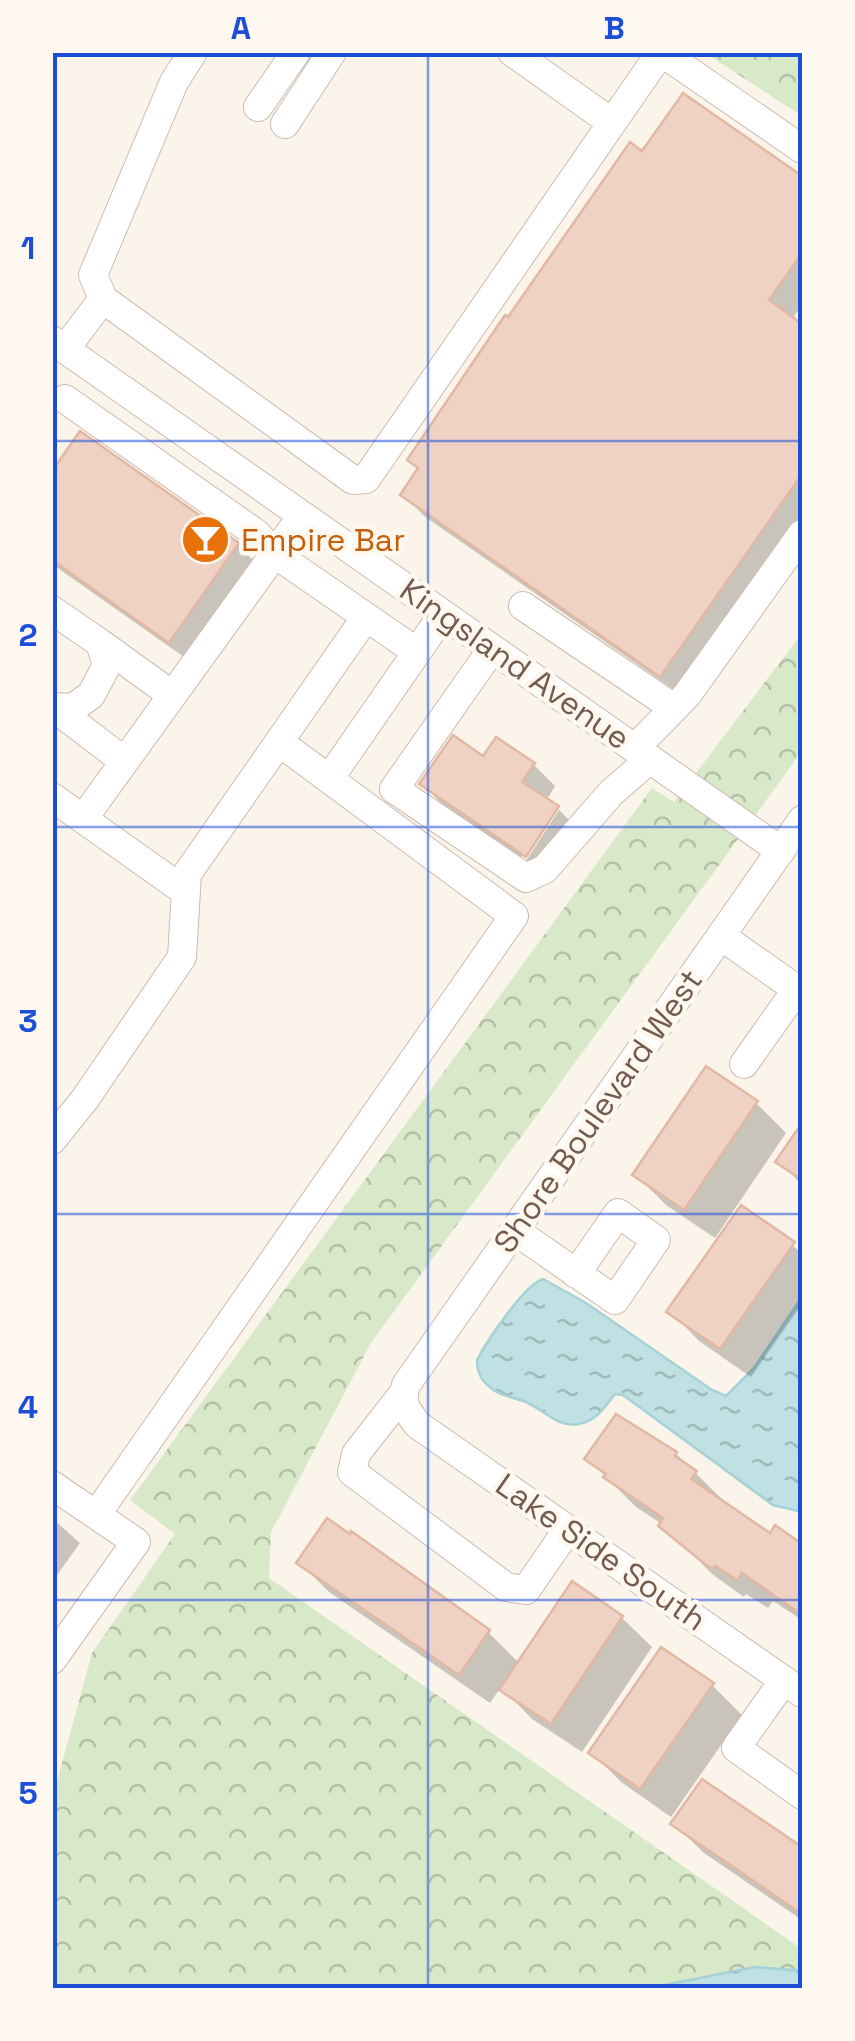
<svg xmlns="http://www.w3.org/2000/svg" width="855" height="2041" font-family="'Space Grotesk',sans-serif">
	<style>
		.forest { fill: url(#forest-crowns) }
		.water { fill: url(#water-ripples); stroke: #a6d1d6; stroke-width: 2.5 }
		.shadow { fill: #0003 }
		.building { fill: #efd2c3; stroke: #e1b8a4; stroke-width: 2.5 }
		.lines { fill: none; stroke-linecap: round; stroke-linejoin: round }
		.minor-casing { stroke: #cdbbb0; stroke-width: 30 }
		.minor { stroke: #fff; stroke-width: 28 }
		.grid { fill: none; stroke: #1d4ed8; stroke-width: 2.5; stroke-opacity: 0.55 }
		.labels { text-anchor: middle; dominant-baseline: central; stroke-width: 9; stroke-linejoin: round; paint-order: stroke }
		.food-label { font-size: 32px; fill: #c56008; stroke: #fef8f0; text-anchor: start }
		.street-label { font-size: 32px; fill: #755a4e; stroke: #fef8f0 }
		.neatline { fill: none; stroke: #1d4ed8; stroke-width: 4 }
		.grid-label { font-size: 32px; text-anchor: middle; font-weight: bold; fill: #1d4ed8 }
	</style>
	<defs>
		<pattern id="forest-crowns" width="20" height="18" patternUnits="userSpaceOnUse" patternTransform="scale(2.5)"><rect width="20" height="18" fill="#d8e9c9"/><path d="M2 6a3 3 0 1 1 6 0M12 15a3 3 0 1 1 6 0" fill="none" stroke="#b4c0a5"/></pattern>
		<pattern id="water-ripples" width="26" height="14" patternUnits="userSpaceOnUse" patternTransform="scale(2.5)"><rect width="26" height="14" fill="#bfe1e4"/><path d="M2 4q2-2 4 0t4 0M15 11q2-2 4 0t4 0" fill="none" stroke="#a0b9bb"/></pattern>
	</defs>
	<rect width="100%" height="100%" fill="#fbf4ea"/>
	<path class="forest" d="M 705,53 L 802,53 L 802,116 Z
		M 802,633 L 802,751 L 371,1343 L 271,1532 L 269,1578 L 802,1949 L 802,1988 L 53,1988 L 53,1796 L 92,1653 L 175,1534 L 130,1500 L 652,788 L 674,802 Z"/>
	<path class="water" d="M 543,1279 L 586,1303 L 712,1390 L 726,1396 L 754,1368 L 802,1297 L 802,1512 L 773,1505 L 623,1395 L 615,1394 C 605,1407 596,1421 579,1424 C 558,1428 545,1411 528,1403 C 516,1397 501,1397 491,1388 C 481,1381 477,1371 477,1360 C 487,1341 524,1285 543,1279 Z
		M 755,1967 L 802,1971 L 802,1988 L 601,1988 L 665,1985 Z"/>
	<path class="shadow" d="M 684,96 L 802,179 L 802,304 L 792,320 L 802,327 L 802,525 L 683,696 L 424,516 L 403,494 L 420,470 L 410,460 L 508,320 L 642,154 Z
		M 52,475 L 238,545 L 259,566 L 191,662 L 52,564 Z
		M 496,740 L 534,765 L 555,786 L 546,801 L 558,809 L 554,809 L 521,858 L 443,805 L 422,784 L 484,759 Z
		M 559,810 L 579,830 L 548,876 L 526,861 Z
		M 756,1103 L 786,1133 L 715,1238 L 666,1205 L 636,1175 Z
		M 802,1127 L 802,1185 L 779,1161 Z
		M 742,1208 L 802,1253 L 802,1304 L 751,1377 L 699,1341 L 670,1311 Z
		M 676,1454 L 725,1502 L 724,1504 L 771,1536 L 802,1543 L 802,1620 L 773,1601 L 768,1608 L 746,1594 L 744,1597 L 712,1574 L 662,1524 L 636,1507 L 588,1459 Z
		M 52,1518 L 80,1543 L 52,1582 Z
		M 299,1562 L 488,1632 L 520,1664 L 622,1618 L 652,1647 L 582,1752 L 532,1719 L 501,1687 L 490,1703 L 329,1592 Z
		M 712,1685 L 742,1715 L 671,1817 L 621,1782 L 591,1752 Z
		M 726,1796 L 802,1850 L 802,1920 L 704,1853 L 674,1824 Z"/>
	<path class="building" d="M 683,93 L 802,176 L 802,253 L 769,300 L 802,324 L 802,474 L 660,677 L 400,495 L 418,468 L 407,460 L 505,315 L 508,317 L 630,142 L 642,151 Z
		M 80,431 L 239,543 L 169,643 L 52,560 L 52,471 Z
		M 453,735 L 483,756 L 496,737 L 535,763 L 522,782 L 559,806 L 526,857 L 419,784 Z
		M 706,1066 L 758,1101 L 684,1210 L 632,1175 Z
		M 802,1123 L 802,1180 L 775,1162 Z
		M 741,1205 L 795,1242 L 720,1349 L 666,1312 Z
		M 616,1414 L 677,1452 L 675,1456 L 697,1471 L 691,1479 L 770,1533 L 775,1525 L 802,1544 L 802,1615 L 742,1573 L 737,1580 L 715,1566 L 713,1569 L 705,1564 L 658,1526 L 663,1518 L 603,1477 L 606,1474 L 584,1459 Z
		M 327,1518 L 350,1534 L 351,1531 L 490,1630 L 459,1675 L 296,1563 Z
		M 572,1581 L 623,1616 L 551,1724 L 499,1690 Z
		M 661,1647 L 714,1683 L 640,1789 L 588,1753 Z
		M 702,1779 L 802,1847 L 802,1914 L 670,1824 Z"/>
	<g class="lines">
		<defs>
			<path id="minor" d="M 512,52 L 611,122
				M 258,107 L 296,52
				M 285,124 L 332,52
				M 103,299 L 353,480 L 366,479 L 661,52 L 802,149
				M 52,340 L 781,851
				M 65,349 L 103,299 L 93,275 L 174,82 L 193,52
				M 65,399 L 257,534 L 275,554 L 417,652 L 443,614
				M 523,606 L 674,708
				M 52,610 L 100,643 L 107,665 L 91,695 L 73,708 L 52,707
				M 100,643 L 172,695
				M 492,649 L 394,789 L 526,878 L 545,869 L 611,793 L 650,759
				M 53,707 L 124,761
				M 279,742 L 329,779
				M 635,748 L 687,695 L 802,534
				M 52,797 L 186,892
				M 83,819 L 302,516
				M 802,820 L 406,1385 C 400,1403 406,1410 418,1425 L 802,1693
				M 721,936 L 802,993
				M 744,1064 L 797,989
				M 52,1140 L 85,1099 L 182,957 L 187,874 L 366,617
				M 514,1230 L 615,1300 L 656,1240 L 618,1213 L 576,1274
				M 402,1395 L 356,1454 L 352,1472 L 506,1587 L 526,1590 L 568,1529
				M 52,1485 L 136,1542 L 52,1660
				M 96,1515 L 514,916 L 329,779 L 417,652
				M 784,1680 L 736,1748 L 802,1795"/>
		</defs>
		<use href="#minor" class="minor-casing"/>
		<use href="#minor" class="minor"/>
	</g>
	<path class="grid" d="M 428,52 L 428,1988M 52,441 L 802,441M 52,827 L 802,827M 52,1214 L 802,1214M 52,1600 L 802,1600"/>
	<defs>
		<symbol id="bar-disc" viewBox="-11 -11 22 22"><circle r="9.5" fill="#e8710a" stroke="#fef8f0"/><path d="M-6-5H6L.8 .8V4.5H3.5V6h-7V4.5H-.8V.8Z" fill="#fff"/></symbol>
	</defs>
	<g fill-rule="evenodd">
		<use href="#bar-disc" x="178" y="512" width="55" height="55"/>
	</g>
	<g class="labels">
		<g class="food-label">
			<text x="241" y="540">Empire Bar</text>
		</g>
		<g class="street-label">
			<text transform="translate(515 664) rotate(35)">Kingsland Avenue</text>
			<text transform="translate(598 1111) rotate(-55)">Shore Boulevard West</text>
			<text transform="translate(601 1552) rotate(35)">Lake Side South</text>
		</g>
	</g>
	<rect width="855" height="2041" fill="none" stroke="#fef8f0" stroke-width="110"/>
	<rect x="55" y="55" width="745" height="1931" class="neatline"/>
	<g class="grid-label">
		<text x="241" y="39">A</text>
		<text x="614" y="39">B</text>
		<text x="28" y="259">1</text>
		<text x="28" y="646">2</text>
		<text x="28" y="1032">3</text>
		<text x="28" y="1418">4</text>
		<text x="28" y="1804">5</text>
	</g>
</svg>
